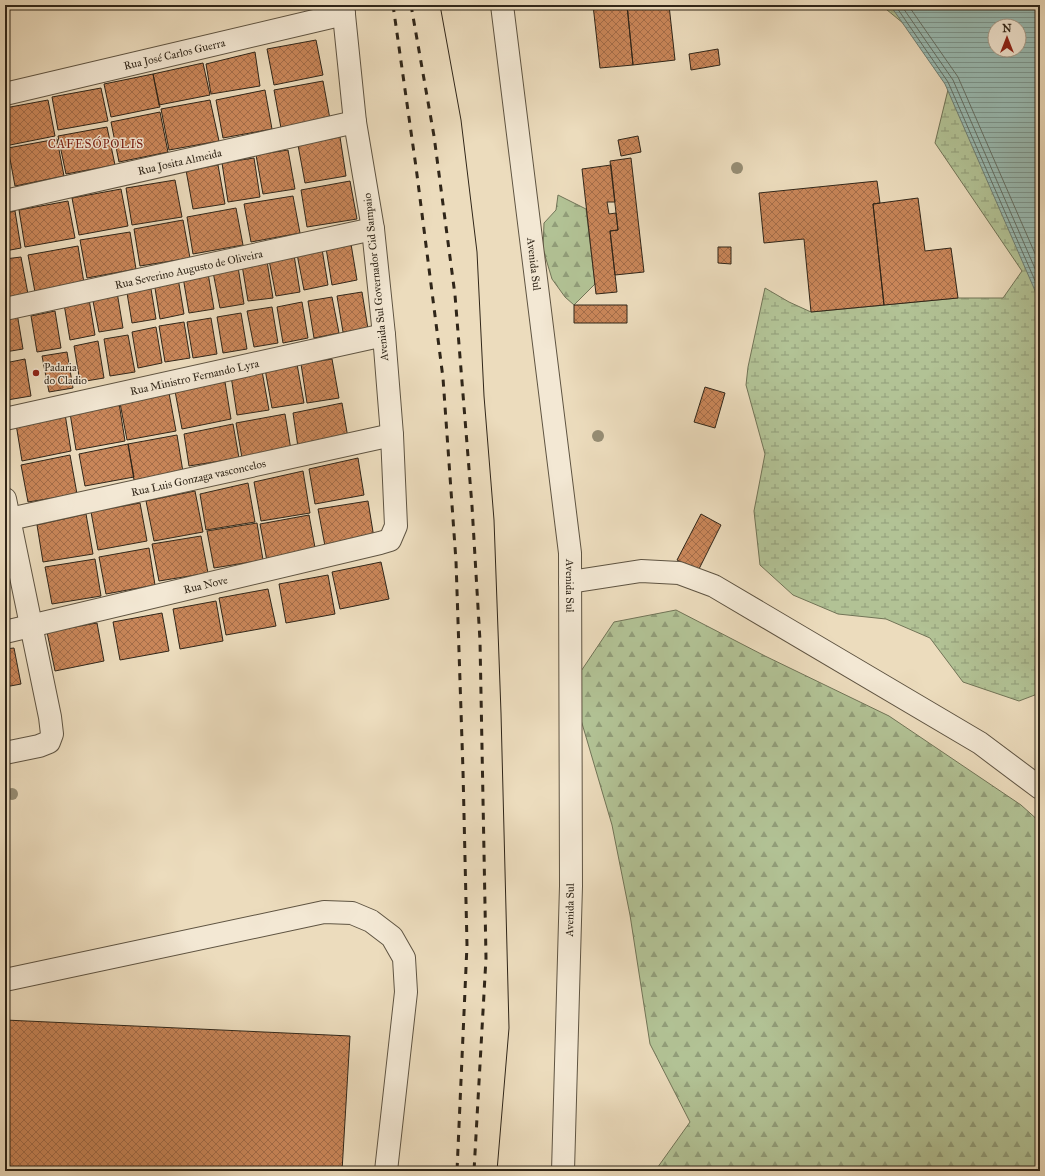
<svg xmlns="http://www.w3.org/2000/svg" width="1045" height="1176" font-family="'IM FELL Great Primer',serif">
	<style>
		.forest { fill: url(#forest-firs); stroke: #717457 }
		.wetland { fill: url(#wetland-marsh); stroke: #717457 }
		.water { fill: url(#water-rules); stroke: #6f7f75; fill-rule: evenodd }
		.lines { fill: none; stroke-linecap: round; stroke-linejoin: round }
		.shore { stroke: #647066; stroke-width: 1 }
		.building { fill: url(#building-cross-hatch); stroke: #302619 }
		.minor-casing { stroke: #5f5442; stroke-width: 24 }
		.minor { stroke: #f3e8d4; stroke-width: 22 }
		.tram { stroke: #302619; stroke-width: 1 }
		.rail { stroke: #302619; stroke-width: 3; stroke-dasharray: 7 7; stroke-linecap: butt }
		.tree { fill: #968d74 }
		.poi-dot { fill: #8f2418; stroke: #f3e8d4; stroke-width: 1.5 }
		.labels { text-anchor: middle; dominant-baseline: central; stroke-width: 3; stroke-linejoin: round; paint-order: stroke }
		.street-label { font-size: 11px; fill: #302619; stroke: #f3e8d4 }
		.poi-label { font-size: 11px; fill: #302619; stroke: #f3e8d4; text-anchor: start }
		.neighbourhood-label { font-size: 12px; letter-spacing: 1px; fill: #7a1f14; stroke: #f3e8d4 }
	</style>
	<defs>
		<pattern id="forest-firs" width="22" height="20" patternUnits="userSpaceOnUse"><rect width="22" height="20" fill="#b2c295"/><path d="M5 1l3.5 6h-7zM16 11l3.5 6h-7z" fill="#919d79"/></pattern>
		<pattern id="wetland-marsh" width="20" height="14" patternUnits="userSpaceOnUse"><rect width="20" height="14" fill="#b2c295"/><path d="M1 5h8M5 5V1M11 12h8M15 12V8" fill="none" stroke="#919d79"/></pattern>
		<pattern id="water-rules" width="6" height="5" patternUnits="userSpaceOnUse"><rect width="6" height="5" fill="#99bbb3"/><path d="M0 2.5h6" fill="none" stroke="#7d9891"/></pattern>
		<pattern id="building-cross-hatch" width="8" height="8" patternUnits="userSpaceOnUse"><rect width="8" height="8" fill="#c98659"/><path d="M0 0l8 8M0 8l8-8" fill="none" stroke="#a46d49"/></pattern>
	</defs>
	<rect width="100%" height="100%" fill="#ecdcbd"/>
	<filter id="stains"><feTurbulence type="fractalNoise" baseFrequency=".005" numOctaves="4"/><feColorMatrix values="0 0 0 0 .2 0 0 0 0 .09 0 0 0 0 .02 0 0 0 .5 -.17"/></filter>
	<radialGradient id="worn" r=".72"><stop offset=".6" stop-color="#630" stop-opacity="0"/><stop offset="1" stop-color="#630" stop-opacity=".3"/></radialGradient>
	<path class="forest" d="M 558,195 L 586,209 L 595,284 L 574,305 L 565,297 L 552,279 L 543,249 L 544,223 L 556,210 Z
		M 676,610 L 765,656 L 889,716 L 1021,805 L 1040,822 L 1040,1171 L 655,1171 L 690,1122 L 650,1044 L 630,915 L 612,825 L 571,686 L 614,622 Z"/>
	<path class="wetland" d="M 881,5 L 936,5 L 1040,186 L 1040,693 L 1019,701 L 963,682 L 930,638 L 886,619 L 838,614 L 793,595 L 760,565 L 754,511 L 765,454 L 746,385 L 748,367 L 765,288 L 789,302 L 811,312 L 958,298 L 1003,298 L 1022,271 L 935,143 L 954,65 Z"/>
	<path class="water" d="M 890,5 L 1040,5 L 1040,302 L 945,84 ZM 995,26 L 1019,26 L 1019,50 L 995,50 Z"/>
	<g class="lines">
		<path class="shore" d="M 895,5 L 948,82 L 1040,292
			M 901,5 L 953,80 L 1040,280
			M 908,5 L 958,77 L 1040,265"/>
	</g>
	<path class="building" d="M 593,5 L 627,5 L 633,65 L 600,68 Z
		M 627,5 L 669,5 L 675,60 L 633,65 Z
		M 316,40 L 323,75 L 274,85 L 267,49 Z
		M 718,49 L 720,65 L 691,70 L 689,54 Z
		M 255,52 L 260,86 L 211,94 L 206,64 Z
		M 203,63 L 210,95 L 159,105 L 153,74 Z
		M 153,74 L 160,107 L 111,117 L 104,84 Z
		M 323,81 L 330,119 L 281,128 L 274,90 Z
		M 101,88 L 108,121 L 58,130 L 52,97 Z
		M 265,90 L 272,129 L 223,138 L 216,100 Z
		M 48,100 L 55,136 L 5,146 L 5,108 Z
		M 210,100 L 219,141 L 169,150 L 161,109 Z
		M 160,112 L 168,152 L 119,162 L 111,122 Z
		M 107,127 L 115,165 L 66,174 L 58,136 Z
		M 638,136 L 641,152 L 621,156 L 618,140 Z
		M 340,137 L 346,176 L 305,183 L 298,145 Z
		M 57,139 L 64,176 L 15,186 L 8,148 Z
		M 288,150 L 295,189 L 263,194 L 256,155 Z
		M 254,158 L 260,197 L 228,202 L 222,163 Z
		M 631,158 L 644,272 L 615,275 L 610,231 L 618,230 L 610,161 Z
		M 218,165 L 225,204 L 193,209 L 186,170 Z
		M 611,165 L 615,202 L 607,202 L 609,214 L 616,213 L 618,230 L 610,231 L 617,292 L 596,294 L 582,169 Z
		M 5,166 L 9,189 L 5,190 Z
		M 175,180 L 182,217 L 132,225 L 126,188 Z
		M 350,181 L 357,219 L 307,227 L 301,190 Z
		M 877,181 L 880,203 L 873,204 L 884,305 L 811,312 L 804,239 L 764,243 L 759,193 Z
		M 121,189 L 128,226 L 79,235 L 72,198 Z
		M 293,196 L 300,233 L 251,242 L 244,204 Z
		M 918,198 L 925,251 L 951,248 L 958,298 L 884,305 L 873,204 Z
		M 68,201 L 75,238 L 25,247 L 19,210 Z
		M 236,208 L 243,245 L 193,254 L 187,217 Z
		M 15,211 L 21,248 L 5,251 L 5,213 Z
		M 183,220 L 190,258 L 140,266 L 134,229 Z
		M 130,232 L 136,269 L 87,278 L 80,240 Z
		M 351,244 L 357,280 L 332,285 L 326,248 Z
		M 78,246 L 84,283 L 35,292 L 28,255 Z
		M 718,247 L 731,247 L 731,264 L 718,263 Z
		M 322,249 L 328,285 L 304,290 L 297,254 Z
		M 294,255 L 300,292 L 276,296 L 269,260 Z
		M 21,257 L 28,294 L 5,298 L 5,259 Z
		M 267,261 L 273,298 L 248,301 L 242,265 Z
		M 238,267 L 244,304 L 220,308 L 213,272 Z
		M 208,273 L 214,309 L 189,313 L 183,277 Z
		M 178,278 L 184,314 L 160,319 L 154,282 Z
		M 150,283 L 156,319 L 132,323 L 126,287 Z
		M 117,292 L 123,328 L 99,332 L 92,296 Z
		M 362,292 L 368,329 L 343,332 L 337,296 Z
		M 332,297 L 339,333 L 314,338 L 308,301 Z
		M 89,299 L 95,335 L 70,340 L 64,304 Z
		M 302,302 L 308,338 L 283,343 L 277,307 Z
		M 574,305 L 627,305 L 627,323 L 574,323 Z
		M 272,307 L 278,343 L 254,347 L 247,311 Z
		M 55,311 L 61,348 L 37,352 L 31,316 Z
		M 17,313 L 23,349 L 5,352 L 5,315 Z
		M 241,313 L 247,349 L 223,353 L 217,317 Z
		M 211,318 L 217,354 L 193,358 L 187,322 Z
		M 184,322 L 190,358 L 165,362 L 159,326 Z
		M 156,327 L 162,363 L 138,368 L 132,332 Z
		M 128,335 L 135,372 L 110,376 L 104,339 Z
		M 98,341 L 104,378 L 80,382 L 74,346 Z
		M 67,352 L 73,388 L 49,392 L 42,356 Z
		M 25,359 L 31,396 L 7,400 L 5,388 L 5,363 Z
		M 332,359 L 339,398 L 307,403 L 301,364 Z
		M 297,364 L 304,403 L 272,408 L 265,369 Z
		M 262,371 L 269,410 L 237,415 L 231,376 Z
		M 225,382 L 231,419 L 182,429 L 175,391 Z
		M 705,387 L 725,393 L 715,428 L 694,422 Z
		M 169,393 L 176,431 L 127,440 L 120,403 Z
		M 119,403 L 125,441 L 76,450 L 70,413 Z
		M 342,403 L 348,438 L 298,447 L 293,413 Z
		M 65,414 L 71,451 L 22,461 L 16,424 Z
		M 285,414 L 291,450 L 242,458 L 236,423 Z
		M 233,424 L 239,458 L 189,466 L 184,434 Z
		M 177,435 L 183,472 L 134,480 L 128,444 Z
		M 128,444 L 134,477 L 85,486 L 79,454 Z
		M 70,455 L 77,494 L 28,502 L 21,465 Z
		M 358,458 L 364,495 L 315,504 L 309,469 Z
		M 303,471 L 310,513 L 261,521 L 254,482 Z
		M 248,483 L 255,522 L 206,530 L 200,494 Z
		M 195,491 L 203,532 L 154,541 L 146,501 Z
		M 368,501 L 374,538 L 325,546 L 318,509 Z
		M 140,503 L 147,541 L 98,550 L 91,512 Z
		M 86,514 L 93,554 L 43,562 L 37,525 Z
		M 701,514 L 721,525 L 698,571 L 677,560 Z
		M 309,515 L 316,553 L 267,561 L 260,524 Z
		M 257,523 L 263,560 L 214,568 L 207,531 Z
		M 201,536 L 208,573 L 159,581 L 152,544 Z
		M 149,548 L 155,585 L 106,594 L 99,557 Z
		M 95,559 L 101,596 L 52,604 L 45,567 Z
		M 381,562 L 389,599 L 340,609 L 332,572 Z
		M 328,575 L 335,614 L 286,623 L 279,584 Z
		M 268,589 L 276,626 L 226,635 L 219,598 Z
		M 216,601 L 223,641 L 180,649 L 173,609 Z
		M 162,613 L 169,651 L 120,660 L 113,622 Z
		M 97,623 L 104,661 L 55,671 L 47,632 Z
		M 14,648 L 21,684 L 5,687 L 5,649 Z
		M 5,1020 L 350,1036 L 342,1171 L 5,1171 Z"/>
	<g class="lines">
		<defs>
			<g id="minor">
				<path id="s1" d="M 502,5 L 570,553 L 571,886 L 563,1171"/>
				<path id="s2" d="M 5,94 L 344,14"/>
				<path id="s3" d="M 5,201 L 355,122"/>
				<path id="s4" d="M 5,309 L 373,229"/>
				<path id="s5" d="M 5,419 L 384,335"/>
				<path d="M 5,499 L 50,717 L 52,734 L 49,742 L 39,746 L 5,753"/>
				<path id="s6" d="M 5,520 L 392,435"/>
				<path d="M 570,582 L 641,571 L 679,573 L 714,586 L 980,743 L 1040,788"/>
				<path id="s7" d="M 5,632 L 380,543 L 390,540 L 396,526 L 392,435 L 384,335 L 373,229 L 355,122 L 343,5"/>
				<path d="M 5,980 L 324,912 L 352,913 L 371,921 L 392,937 L 404,958 L 406,992 L 386,1171"/>
			</g>
		</defs>
		<use href="#minor" class="minor-casing"/>
		<use href="#minor" class="minor"/>
		<path class="tram" d="M 440,5 L 461,120 L 477,252 L 484,396 L 494,520 L 501,713 L 509,1028 L 497,1171"/>
		<path class="rail" d="M 393,5 L 416,167 L 443,378 L 456,561 L 463,771 L 467,945 L 457,1171
			M 411,5 L 434,136 L 455,295 L 472,506 L 480,641 L 486,958 L 474,1171"/>
	</g>
	<g class="tree">
		<circle cx="737" cy="168" r="6"/>
		<circle cx="598" cy="436" r="6"/>
		<circle cx="12" cy="794" r="6"/>
	</g>
	<circle class="poi-dot" cx="36" cy="373" r="4"/>
	<g class="labels">
		<g class="street-label">
			<text stroke="none"><textPath href="#s2" startOffset="174">Rua José Carlos Guerra</textPath></text>
			<text stroke="none"><textPath href="#s3" startOffset="179">Rua Josita Almeida</textPath></text>
			<text stroke="none"><textPath href="#s1" startOffset="261">Avenida Sul</textPath></text>
			<text stroke="none"><textPath href="#s4" startOffset="188">Rua Severino Augusto de Oliveira</textPath></text>
			<text transform="translate(376 277) rotate(-96)">Avenida Sul Governador Cid Sampaio</text>
			<text stroke="none"><textPath href="#s5" startOffset="194">Rua Ministro Fernando Lyra</textPath></text>
			<text stroke="none"><textPath href="#s6" startOffset="198">Rua Luis Gonzaga vasconcelos</textPath></text>
			<text stroke="none"><textPath href="#s7" startOffset="206">Rua Nove</textPath></text>
			<text stroke="none"><textPath href="#s1" startOffset="585">Avenida Sul</textPath></text>
			<text transform="translate(570 910) rotate(-89)">Avenida Sul</text>
		</g>
		<g class="poi-label">
			<text x="44" y="367">Padaria<tspan x="44" dy="13">do Cladio</tspan></text>
		</g>
		<g class="neighbourhood-label">
			<text x="96" y="144">CAFESÓPOLIS</text>
		</g>
	</g>
	<rect width="1045" height="1176" fill="none" stroke="#ecdcbd" stroke-width="20"/>
	<rect x="6" y="6" width="1033" height="1164" fill="none" stroke="#302619" stroke-width="2"/>
	<rect x="10" y="10" width="1025" height="1156" fill="none" stroke="#302619"/>
	<g transform="translate(1007 38)"><circle r="19" fill="#f3e8d4" stroke="#a59a89"/>
	<path d="M0-3L7 15L0 10L-7 15Z" fill="#8f2418"/>
	<text y="-6" font-size="11" font-weight="bold" text-anchor="middle" fill="#302619">N</text>
	</g>
	<rect width="100%" height="100%" filter="url(#stains)"/>
	<rect width="100%" height="100%" fill="url(#worn)"/>
</svg>
